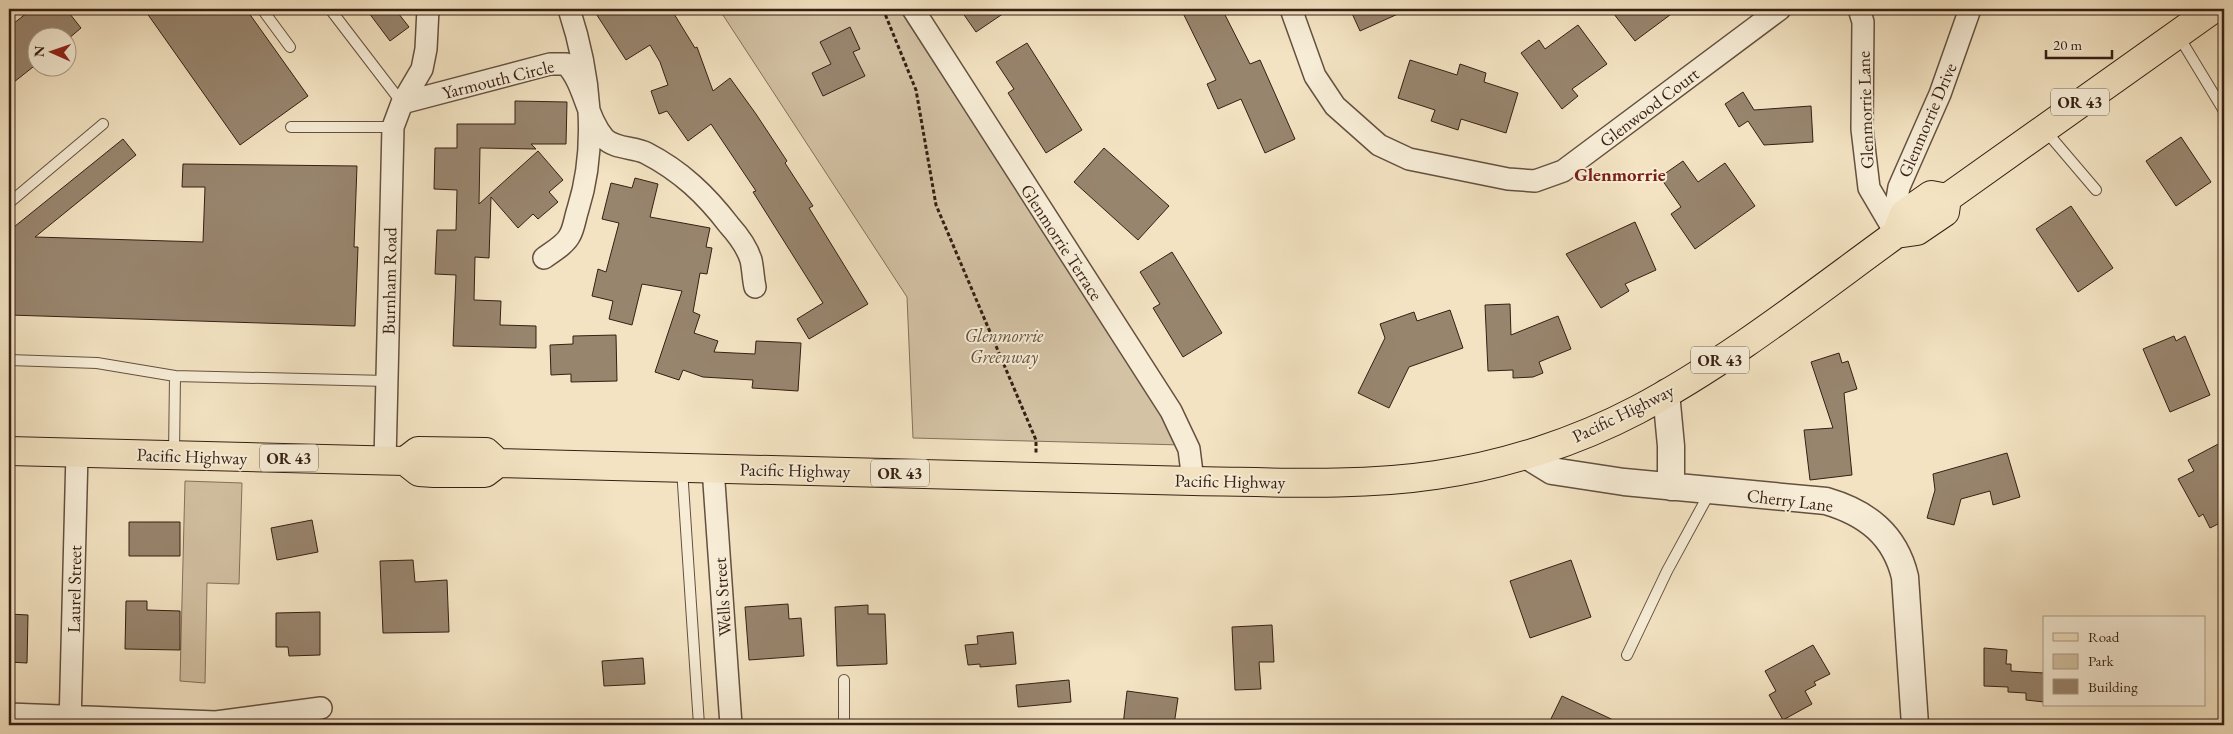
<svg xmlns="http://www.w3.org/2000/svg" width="2233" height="734" font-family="'EB Garamond',serif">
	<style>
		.green { fill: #d3c2a4; stroke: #84705c }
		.building { fill: #98856e; stroke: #361f14 }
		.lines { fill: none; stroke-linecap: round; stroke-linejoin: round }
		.service-casing { stroke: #655040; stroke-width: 12 }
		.minor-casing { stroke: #655040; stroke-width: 24 }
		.tertiary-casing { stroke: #655040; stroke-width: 29 }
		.primary-casing { stroke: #361f14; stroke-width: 30 }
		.path { stroke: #361f14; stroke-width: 3; stroke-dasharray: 4 2.5; stroke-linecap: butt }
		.service { stroke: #f7edd7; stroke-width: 10 }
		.minor { stroke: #f7edd7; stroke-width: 21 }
		.tertiary { stroke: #f7edd7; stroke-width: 26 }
		.primary { stroke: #f3e3c2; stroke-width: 28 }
		.labels { text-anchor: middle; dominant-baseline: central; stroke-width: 4; stroke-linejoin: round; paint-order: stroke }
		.shield { fill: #f7edd7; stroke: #705d4e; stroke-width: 1 }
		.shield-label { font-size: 16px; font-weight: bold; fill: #361f14 }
		.street-label { font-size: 18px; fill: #361f14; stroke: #f7edd7 }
		.park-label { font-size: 18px; font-style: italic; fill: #65503f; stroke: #f7edd7 }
		.neighbourhood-label { font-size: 19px; font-weight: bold; fill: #7a1f14; stroke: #f7edd7 }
	</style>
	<rect width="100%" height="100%" fill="#f3e3c2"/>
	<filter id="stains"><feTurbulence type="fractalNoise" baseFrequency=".004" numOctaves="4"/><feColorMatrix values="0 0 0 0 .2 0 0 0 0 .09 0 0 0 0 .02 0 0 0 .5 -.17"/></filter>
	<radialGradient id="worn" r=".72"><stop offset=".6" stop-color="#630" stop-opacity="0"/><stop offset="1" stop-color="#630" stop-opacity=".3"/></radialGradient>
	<path class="green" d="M 719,9 L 899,9 L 1182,445 L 913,438 L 907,297 Z
		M 185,481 L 242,483 L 239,584 L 207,583 L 205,683 L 180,681 Z"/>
	<path class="building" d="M 32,9 L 66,9 L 81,28 L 68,39 L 38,38 L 38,63 L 9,86 L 9,27 Z
		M 144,9 L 246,9 L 308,96 L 240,145 Z
		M 366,9 L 395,9 L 409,27 L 390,41 Z
		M 593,9 L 671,9 L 695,48 L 697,47 L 713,91 L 730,78 L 756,114 L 787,161 L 785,163 L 813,206 L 809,208 L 868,304 L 809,339 L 797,319 L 823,303 L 753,192 L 756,191 L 711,124 L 688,141 L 667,111 L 659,114 L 651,91 L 668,85 L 660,62 L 650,45 L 626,60 Z
		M 960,9 L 1010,9 L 976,32 Z
		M 1181,9 L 1222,9 L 1250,64 L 1260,60 L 1295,139 L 1265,153 L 1241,99 L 1218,109 L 1207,84 L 1216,80 Z
		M 1350,9 L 1409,9 L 1360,31 Z
		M 1610,9 L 1678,9 L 1635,41 Z
		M 1578,25 L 1607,64 L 1572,89 L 1578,96 L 1562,109 L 1521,53 L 1539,40 L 1545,49 Z
		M 850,27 L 860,49 L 853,52 L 865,76 L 823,96 L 812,73 L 831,64 L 820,42 Z
		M 1027,43 L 1082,130 L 1046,153 L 1008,93 L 1014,89 L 996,62 Z
		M 1410,60 L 1457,75 L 1460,64 L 1486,73 L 1484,82 L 1518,93 L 1506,133 L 1461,119 L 1458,130 L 1431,121 L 1435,110 L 1398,98 Z
		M 1743,92 L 1754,110 L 1811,106 L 1813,142 L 1764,145 L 1748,121 L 1739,127 L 1725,104 Z
		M 515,101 L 567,102 L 566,144 L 531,144 L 536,149 L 480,148 L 479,204 L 538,151 L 563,180 L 549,192 L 558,202 L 538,219 L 533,214 L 518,228 L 491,197 L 489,258 L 475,257 L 474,300 L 501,301 L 500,325 L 536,326 L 536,348 L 453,346 L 456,275 L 435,274 L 437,230 L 456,230 L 457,190 L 434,189 L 435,148 L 457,148 L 457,124 L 515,124 Z
		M 2181,137 L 2211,182 L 2176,206 L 2146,161 Z
		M 123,139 L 136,155 L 35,237 L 203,242 L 205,187 L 182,187 L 183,164 L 357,166 L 354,247 L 358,247 L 355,326 L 9,315 L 9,231 Z
		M 1104,148 L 1169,206 L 1138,240 L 1074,182 Z
		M 1683,161 L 1698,182 L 1725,163 L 1755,206 L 1695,249 L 1671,214 L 1681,207 L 1660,177 Z
		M 635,178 L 658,184 L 650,217 L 710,228 L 706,247 L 712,248 L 707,274 L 700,273 L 693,312 L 700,315 L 694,333 L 718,341 L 714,352 L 755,354 L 756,341 L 801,343 L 798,391 L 752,388 L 753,380 L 703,377 L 683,370 L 679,380 L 655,372 L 682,291 L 642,284 L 632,325 L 609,319 L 613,301 L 592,296 L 598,269 L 606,272 L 619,223 L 602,219 L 611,183 L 632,188 Z
		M 2071,206 L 2113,268 L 2078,292 L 2036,229 Z
		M 1635,222 L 1656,270 L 1625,284 L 1629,291 L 1601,308 L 1566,254 Z
		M 1172,252 L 1222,333 L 1183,357 L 1153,308 L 1160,304 L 1140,272 Z
		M 1510,304 L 1511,335 L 1558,316 L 1571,349 L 1539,362 L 1543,373 L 1533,377 L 1513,378 L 1513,370 L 1488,371 L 1485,305 Z
		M 1450,310 L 1463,348 L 1409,367 L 1389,408 L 1358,393 L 1385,338 L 1380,324 L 1414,312 L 1417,321 Z
		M 616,335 L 617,381 L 571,382 L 571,374 L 551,375 L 550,345 L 573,344 L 573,336 Z
		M 2174,336 L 2176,341 L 2185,336 L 2210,395 L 2170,412 L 2143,349 Z
		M 1839,353 L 1842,363 L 1848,361 L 1857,389 L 1844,393 L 1852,475 L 1810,480 L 1804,430 L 1833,428 L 1811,362 Z
		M 2224,441 L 2224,521 L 2210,528 L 2203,514 L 2199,517 L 2178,479 L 2194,471 L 2188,460 Z
		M 2007,453 L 2020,497 L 1993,505 L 1990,491 L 1961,499 L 1954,525 L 1927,518 L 1935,490 L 1933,474 Z
		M 312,520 L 318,552 L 277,560 L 271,528 Z
		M 129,522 L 180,522 L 180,556 L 129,556 Z
		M 413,560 L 415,582 L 447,580 L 449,632 L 383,633 L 380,561 Z
		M 1571,560 L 1591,617 L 1530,638 L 1510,581 Z
		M 126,601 L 147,601 L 147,610 L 180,611 L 180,650 L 125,649 Z
		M 788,604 L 789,619 L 801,618 L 804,656 L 749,660 L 745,607 Z
		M 868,605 L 868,614 L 885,614 L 887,664 L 837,666 L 835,607 Z
		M 320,612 L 320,655 L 289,656 L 288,647 L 276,647 L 276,613 Z
		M 9,614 L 28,615 L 27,663 L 9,662 Z
		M 1272,625 L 1274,662 L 1259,662 L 1261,689 L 1235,690 L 1232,627 Z
		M 1013,632 L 1016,664 L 980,667 L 980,664 L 968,665 L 965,645 L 978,644 L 977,636 Z
		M 1813,645 L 1830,674 L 1814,682 L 1816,685 L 1805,691 L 1812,704 L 1783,720 L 1769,695 L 1776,691 L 1765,671 Z
		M 1984,648 L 2007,650 L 2006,664 L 2011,664 L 2011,671 L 2044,673 L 2044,702 L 2026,700 L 2026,693 L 2008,692 L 2008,687 L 1984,686 Z
		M 643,658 L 645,684 L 604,686 L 602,661 Z
		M 1069,680 L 1071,702 L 1018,707 L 1016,685 Z
		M 1127,691 L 1178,698 L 1174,725 L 1123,725 Z
		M 1562,696 L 1624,725 L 1548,725 Z"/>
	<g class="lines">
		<defs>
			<path id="service" d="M 262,9 L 290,47
				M 330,9 L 402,103
				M 2178,35 L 2224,111
				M 291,127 L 393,127
				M 2044,129 L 2096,190
				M 9,203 L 103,124
				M 9,360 L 97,363 L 175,376
				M 174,454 L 175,376 L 387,381
				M 682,469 L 699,725
				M 1627,655 L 1667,571 L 1710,492
				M 844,680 L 844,725"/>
			<path id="minor" d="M 913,9 L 1171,411 L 1189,449 L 1193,481
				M 1291,9 L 1315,76 L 1335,106 L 1379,145 L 1409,159 L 1508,179 L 1535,181 L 1563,171 L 1780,9
				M 1859,9 L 1863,22 L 1862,129 L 1869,188 L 1896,234
				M 402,103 L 550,64 L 566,64 C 585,84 586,117 604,138 C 614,149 634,147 646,153 C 681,171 706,195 729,225 C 738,235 747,247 751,260 C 753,269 753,278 755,287
				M 1896,232 L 1896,205 L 1899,187 L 1940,94 L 1970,9
				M 544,258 C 552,252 566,244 570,235 C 574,228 575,218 578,209 C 598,145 590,73 569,9
				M 385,461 L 393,127 L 402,103 L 422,69 L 426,49 L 428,9
				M 713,468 L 731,725
				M 9,714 L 216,722 L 321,708
				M 70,725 L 77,453"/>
			<path id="tertiary" d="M 1666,393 L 1671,446 L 1671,487
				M 1526,455 L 1552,471 L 1624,482 L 1826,501 C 1867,513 1895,535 1905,577 L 1915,725"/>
			<path id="primary" d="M 1896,234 L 1904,214 L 1931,195 L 1947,198 L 2213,9
				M 9,451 L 405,461 L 419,472 L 434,473 L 485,473 L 498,463 L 1193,481 C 1273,482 1356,487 1436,475 C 1505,465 1576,442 1637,410 C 1729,361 1812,295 1896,234 L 1917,231 L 1945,212 L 1947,198
				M 405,461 L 418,451 L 486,452 L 498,463"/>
		</defs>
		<use href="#service" class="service-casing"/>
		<use href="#minor" class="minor-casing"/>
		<use href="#tertiary" class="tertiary-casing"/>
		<use href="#primary" class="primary-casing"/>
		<path class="path" d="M 883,9 L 916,90 L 936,205 L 1036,440 L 1036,454"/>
		<use href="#service" class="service"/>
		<use href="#minor" class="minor"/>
		<use href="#tertiary" class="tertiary"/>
		<use href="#primary" class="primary"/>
	</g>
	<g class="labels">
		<g class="shield">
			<rect x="2051" y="88.5" width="58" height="27" rx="4"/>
			<rect x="1691" y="346.5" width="58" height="27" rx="4"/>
			<rect x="260" y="444.5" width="58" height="27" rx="4"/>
			<rect x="871" y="459.5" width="58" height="27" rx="4"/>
		</g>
		<g class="shield-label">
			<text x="2080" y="102">OR 43</text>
			<text x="1720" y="360">OR 43</text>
			<text x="289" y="458">OR 43</text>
			<text x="900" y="473">OR 43</text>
		</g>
		<g class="street-label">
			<text transform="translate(498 79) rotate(-14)">Yarmouth Circle</text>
			<text transform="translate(1649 107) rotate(-37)">Glenwood Court</text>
			<text transform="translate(1865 110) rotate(-92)">Glenmorrie Lane</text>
			<text transform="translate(1927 120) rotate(-67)">Glenmorrie Drive</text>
			<text transform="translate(1062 242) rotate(57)">Glenmorrie Terrace</text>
			<text transform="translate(389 281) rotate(-89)">Burnham Road</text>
			<text transform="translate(1623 413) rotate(-26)">Pacific Highway</text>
			<text transform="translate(192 456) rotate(2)">Pacific Highway</text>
			<text transform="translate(795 470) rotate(1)">Pacific Highway</text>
			<text transform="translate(1230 481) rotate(1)">Pacific Highway</text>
			<text transform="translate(1790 500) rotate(7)">Cherry Lane</text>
			<text transform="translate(74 589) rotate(-89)">Laurel Street</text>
			<text transform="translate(722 597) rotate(-94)">Wells Street</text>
		</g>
		<g class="park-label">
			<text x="1004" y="335">Glenmorrie<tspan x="1004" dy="21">Greenway</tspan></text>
		</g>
		<g class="neighbourhood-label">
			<text x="1620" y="174">Glenmorrie</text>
		</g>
	</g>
	<rect width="2233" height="734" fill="none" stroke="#f3e3c2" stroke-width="30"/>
	<rect x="10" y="10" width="2213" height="714" fill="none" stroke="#361f14" stroke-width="2.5"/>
	<rect x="15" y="15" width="2203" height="704" fill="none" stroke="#361f14"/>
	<rect x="2043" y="616" width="162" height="90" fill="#f7edd7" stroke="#aa9b89"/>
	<rect x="2053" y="633" width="25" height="8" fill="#f3e3c2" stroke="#aa9b89"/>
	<text x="2088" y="642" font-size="15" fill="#361f14">Road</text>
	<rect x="2053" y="654" width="25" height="15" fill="#d3c2a4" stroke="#aa9b89"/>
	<text x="2088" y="666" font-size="15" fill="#361f14">Park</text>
	<rect x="2053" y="679" width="25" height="15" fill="#98856e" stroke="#aa9b89"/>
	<text x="2088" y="692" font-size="15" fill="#361f14">Building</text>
	<g transform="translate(52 52) rotate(272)"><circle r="24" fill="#f7edd7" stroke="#aa9b89"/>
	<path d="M0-4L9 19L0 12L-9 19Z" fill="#8f2418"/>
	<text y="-8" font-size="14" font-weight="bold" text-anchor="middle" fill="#361f14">N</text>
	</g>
	<path d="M2046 50v8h66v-8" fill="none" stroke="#361f14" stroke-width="2.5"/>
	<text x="2053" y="50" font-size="15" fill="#361f14" stroke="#f7edd7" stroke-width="4" paint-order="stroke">20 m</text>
	<rect width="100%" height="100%" filter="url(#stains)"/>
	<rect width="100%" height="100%" fill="url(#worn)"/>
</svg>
